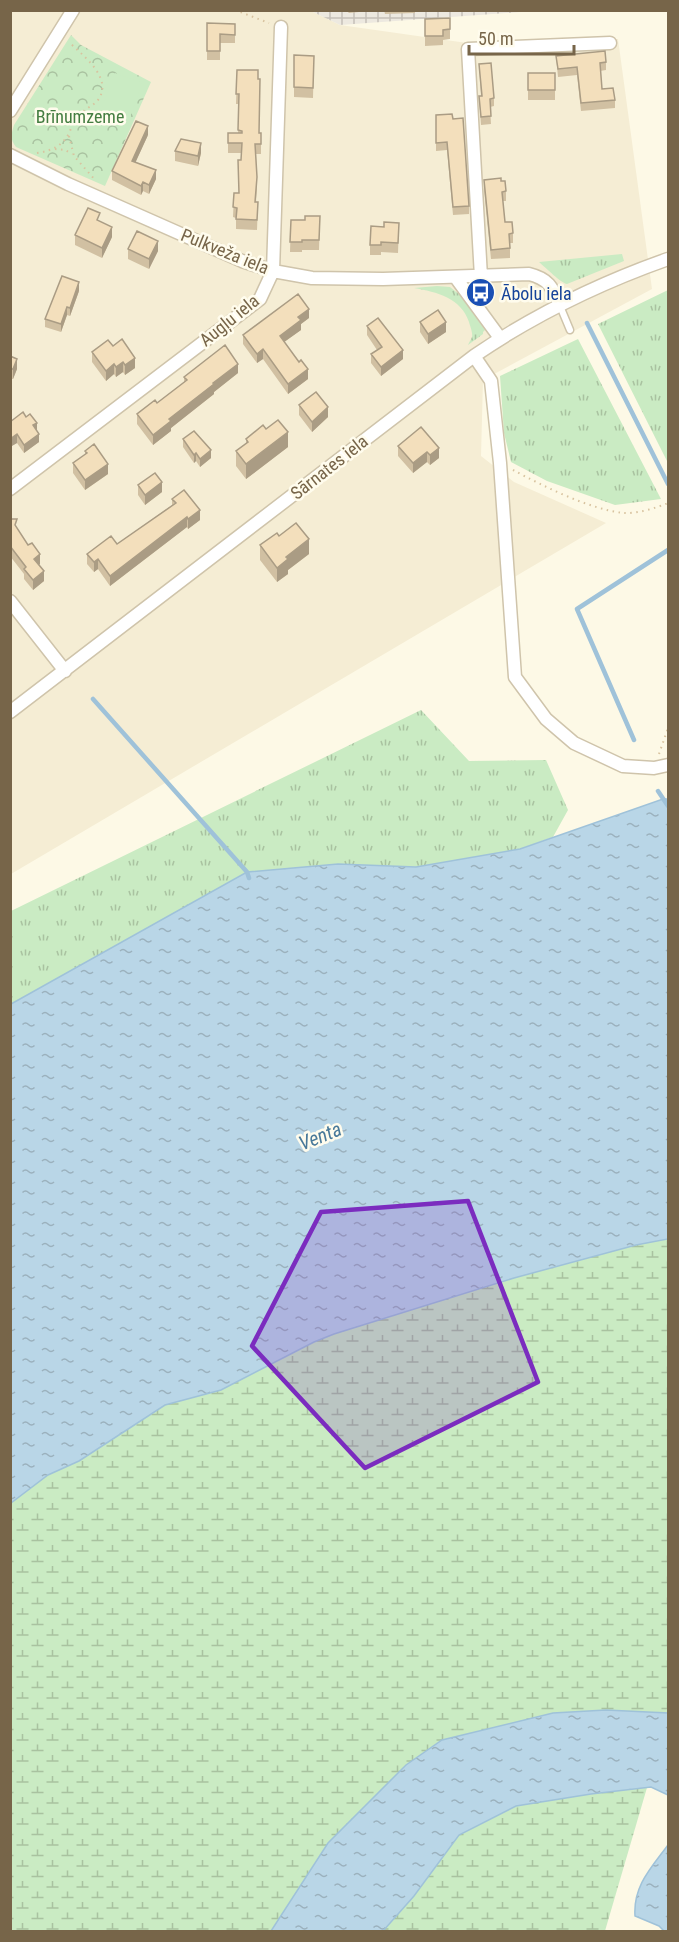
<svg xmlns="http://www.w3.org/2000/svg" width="679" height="1942" font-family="'Roboto Condensed',sans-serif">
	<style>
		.residential { fill: #f5edd4 }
		.industrial { fill: url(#industrial-grid) }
		.grass { fill: url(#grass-tufts) }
		.forest { fill: url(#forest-crowns) }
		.wetland { fill: url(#wetland-marsh) }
		.pitch { fill: #caebc3 }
		.water { fill: url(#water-ripples); stroke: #9fc2d9; stroke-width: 1.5 }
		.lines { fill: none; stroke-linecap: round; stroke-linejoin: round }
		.stream { stroke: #9fc2d9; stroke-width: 4.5 }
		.service-casing { stroke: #cfc4ab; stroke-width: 9 }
		.minor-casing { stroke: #cfc4ab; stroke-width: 15 }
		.path { stroke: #d8c39f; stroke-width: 2; stroke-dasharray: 1.5 4.5; stroke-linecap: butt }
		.service { stroke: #fff; stroke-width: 6 }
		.minor { stroke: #fff; stroke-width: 12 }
		.wall { fill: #d1c0a2 }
		.shaded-wall { fill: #aa9c84 }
		.building { fill: #f3dfbc; stroke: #aa9c84; stroke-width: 1.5 }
		.marked { fill: #7b2cbf; fill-opacity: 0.2; stroke: #7b2cbf; stroke-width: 4.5; stroke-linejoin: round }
		.labels { text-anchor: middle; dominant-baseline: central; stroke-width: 5; stroke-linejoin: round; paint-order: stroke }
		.park-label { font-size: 18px; fill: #447d41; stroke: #fffced }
		.street-label { font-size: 18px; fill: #776549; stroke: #fffced }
		.transit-label { font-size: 18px; fill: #164399; stroke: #fffced; text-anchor: start }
		.water-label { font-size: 20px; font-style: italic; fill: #48799a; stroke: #fffced }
	</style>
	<defs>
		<pattern id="industrial-grid" width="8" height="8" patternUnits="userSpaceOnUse" patternTransform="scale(1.5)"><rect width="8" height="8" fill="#ede9e0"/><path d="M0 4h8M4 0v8" fill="none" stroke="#c5c0b8"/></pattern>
		<pattern id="grass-tufts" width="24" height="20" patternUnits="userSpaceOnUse" patternTransform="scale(1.5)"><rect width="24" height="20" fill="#caebc3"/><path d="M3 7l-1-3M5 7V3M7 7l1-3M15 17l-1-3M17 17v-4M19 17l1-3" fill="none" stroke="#a9c2a0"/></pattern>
		<pattern id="forest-crowns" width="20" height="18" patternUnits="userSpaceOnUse" patternTransform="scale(1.5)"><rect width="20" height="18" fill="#caebc3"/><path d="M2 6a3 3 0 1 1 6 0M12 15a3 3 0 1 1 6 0" fill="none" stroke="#a9c2a0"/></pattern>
		<pattern id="wetland-marsh" width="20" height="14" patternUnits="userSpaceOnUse" patternTransform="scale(1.5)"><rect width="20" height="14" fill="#caebc3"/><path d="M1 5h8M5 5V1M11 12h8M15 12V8" fill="none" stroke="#a9c2a0"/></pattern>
		<pattern id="water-ripples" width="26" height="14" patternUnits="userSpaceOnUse" patternTransform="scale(1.5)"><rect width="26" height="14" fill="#b9d6e7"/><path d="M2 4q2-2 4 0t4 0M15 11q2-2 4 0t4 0" fill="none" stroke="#9bb1bd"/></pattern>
	</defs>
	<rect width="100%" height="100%" fill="#fdf9e6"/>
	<path class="residential" d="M 10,11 L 311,11 L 340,25 L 467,43 L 618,39 L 652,289 L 483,380 L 481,456 L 514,482 L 606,523 L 11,874 Z"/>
	<path class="industrial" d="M 311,11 L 534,11 L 340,25 Z"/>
	<path class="grass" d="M 622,254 L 624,261 L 567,284 C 561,283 546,268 539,262 Z
		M 437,286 L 450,287 L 460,295 L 485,330 L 483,332 L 483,334 L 468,345 C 469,342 471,340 472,337 C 473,333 470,326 469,322 C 461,298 437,292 414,288 Z
		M 668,290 L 668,463 L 598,324 Z
		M 578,339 L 661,499 L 615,505 L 547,481 L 511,462 L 504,433 L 500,376 Z
		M 421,710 L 469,761 L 546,760 L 568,810 L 553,837 L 520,849 L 416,867 L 338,864 L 76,968 L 11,1004 L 11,911 Z"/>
	<path class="forest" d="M 71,35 L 81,45 L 151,82 L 105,186 L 16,147 C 10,139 11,135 14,125 Z"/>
	<path class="wetland" d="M 668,1092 L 668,1716 L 605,1931 L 11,1932 L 11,1339 Z"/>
	<path class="pitch" d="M 115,73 L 142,83 L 126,129 L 98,119 Z"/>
	<path class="water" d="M 663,799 L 668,799 L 668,1239 L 636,1245 L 514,1278 L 334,1334 L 314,1342 L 221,1390 L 165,1405 L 79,1461 L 48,1475 L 11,1503 L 11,1004 L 247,872 L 338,864 L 416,867 L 520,849 Z
		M 606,1710 L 668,1713 L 668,1795 L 651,1787 L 591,1794 L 516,1806 L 459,1835 L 414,1896 L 383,1931 L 271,1931 L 328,1843 L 406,1765 L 442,1740 L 553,1713 Z
		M 668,1845 L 668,1931 L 664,1931 L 659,1926 L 635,1916 C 633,1886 651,1868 668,1845 Z"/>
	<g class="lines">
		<path class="stream" d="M 587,323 L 668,484
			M 93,699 L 247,872 L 249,878
			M 634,740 L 577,609 L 668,550
			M 658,791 L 668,806"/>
		<defs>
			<path id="service" d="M 560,306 L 570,330"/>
			<path id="minor" d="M 10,111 L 73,10
				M 10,155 L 68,184 L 242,261 L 273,271 L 312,278 L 383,279 L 529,274 C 549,279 552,287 560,305
				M 481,277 L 468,49 L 610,43
				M 456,278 L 500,338
				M 474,356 L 491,381 L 500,463 L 515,677 L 546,719 L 574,743 L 623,766 L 654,768 L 668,765
				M 10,489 L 260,299 L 273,271 L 281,27
				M 10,601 L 65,671
				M 10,712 L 474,356 C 534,315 600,283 668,259"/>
		</defs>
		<use href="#service" class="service-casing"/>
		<use href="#minor" class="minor-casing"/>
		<path class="path" d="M 235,10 L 269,23
			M 10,127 L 11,127
			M 69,136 L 74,156 L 96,181
			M 55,149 L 65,150 L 72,154
			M 37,153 C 52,151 64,145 70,131 C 72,126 73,121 76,118 C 82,110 92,107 98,100 C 114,78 82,55 69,42
			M 513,470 C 543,486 589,509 623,513 C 637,514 656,508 668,503
			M 659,754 L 668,728"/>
		<use href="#service" class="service"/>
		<use href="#minor" class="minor"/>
	</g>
	<path class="wall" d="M 346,10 L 379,10 L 349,13 Z
		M 384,10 L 415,10 L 415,13 L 385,14 Z
		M 425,19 L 450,29 L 450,39 L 443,40 L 443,45 L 425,46 Z
		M 207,23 L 235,24 L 235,43 L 220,43 L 220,60 L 207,60 Z
		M 294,55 L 314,56 L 313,98 L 294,97 Z
		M 556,56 L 606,62 L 606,70 L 600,71 L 602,89 L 615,100 L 615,108 L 581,111 L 577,75 L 558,77 Z
		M 479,64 L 494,98 L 494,106 L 490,107 L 491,124 L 481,125 L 479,96 L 481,96 Z
		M 237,70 L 259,133 L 261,133 L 261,154 L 256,154 L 257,187 L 256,202 L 258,202 L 257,230 L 236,229 L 236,218 L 233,217 L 234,193 L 239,193 L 238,160 L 241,160 L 242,153 L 228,153 L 228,133 L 238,133 L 239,104 L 236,104 Z
		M 528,73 L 555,73 L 555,100 L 528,100 Z
		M 436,115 L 453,119 L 469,206 L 469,214 L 453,215 L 447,150 L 436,151 Z
		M 148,135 L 135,163 L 156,179 L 149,194 L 143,191 L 141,195 L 112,180 L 112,171 Z
		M 175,151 L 201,153 L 198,166 L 175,161 Z
		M 484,180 L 501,181 L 506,191 L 506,201 L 503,201 L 505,222 L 513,233 L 513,243 L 510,243 L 510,258 L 491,259 L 484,190 Z
		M 320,216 L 319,250 L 302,250 L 302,252 L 290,252 L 291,220 L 305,220 Z
		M 100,221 L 112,237 L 102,258 L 75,245 L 75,235 Z
		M 399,223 L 398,253 L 381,252 L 381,255 L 370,255 L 370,245 L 384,227 Z
		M 128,249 L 158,251 L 149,269 L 128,259 Z
		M 79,291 L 70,316 L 67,315 L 61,332 L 45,327 L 45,319 Z
		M 309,318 L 301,324 L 301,330 L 284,342 L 308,379 L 288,394 L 263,359 L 257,363 L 243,344 L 243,335 Z
		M 420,322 L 446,332 L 428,344 L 420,332 Z
		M 367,326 L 403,359 L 381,376 L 371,363 L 371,354 L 377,350 L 367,335 Z
		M 113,346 L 135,368 L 125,375 L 123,372 L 116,377 L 114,374 L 106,381 L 92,362 L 92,352 Z
		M 10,356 L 17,369 L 13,379 L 10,379 Z
		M 238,373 L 214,392 L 214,394 L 171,428 L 171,431 L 153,445 L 137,424 L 137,414 L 157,403 L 184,382 L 184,377 Z
		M 299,405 L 328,417 L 312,432 L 299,415 Z
		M 10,422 L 37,431 L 39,442 L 24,453 L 17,443 L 10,447 Z
		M 266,429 L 288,447 L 246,479 L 236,466 L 236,451 L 246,444 L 246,439 Z
		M 183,439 L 211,458 L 200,467 L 196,461 L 194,463 L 183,447 Z
		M 398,446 L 439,448 L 439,458 L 430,465 L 427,462 L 413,473 L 398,456 Z
		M 85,451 L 108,474 L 85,490 L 73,473 L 73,463 L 85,455 Z
		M 138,485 L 162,492 L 145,505 L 138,495 Z
		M 172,499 L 200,520 L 188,529 L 187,527 L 110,586 L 98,569 L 94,572 L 87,564 L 87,554 L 117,544 L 172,505 Z
		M 10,519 L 40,564 L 39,565 L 44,581 L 33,590 L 24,579 L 24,574 L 10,556 Z
		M 279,536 L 309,554 L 288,570 L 288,574 L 277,582 L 260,560 L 260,545 Z"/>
	<path class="shaded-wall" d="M 148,126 L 148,135 L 132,170 L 132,161 Z
		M 201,143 L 201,153 L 198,166 L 198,156 Z
		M 156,170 L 156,179 L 149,194 L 149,185 Z
		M 143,182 L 143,191 L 141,195 L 141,186 Z
		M 112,227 L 112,237 L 102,258 L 102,248 Z
		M 158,241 L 158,251 L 149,269 L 149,259 Z
		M 79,282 L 79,291 L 70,316 L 70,308 Z
		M 67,307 L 67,315 L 61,332 L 61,324 Z
		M 309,309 L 309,318 L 301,324 L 301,330 L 280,345 L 280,336 L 298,317 Z
		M 446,322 L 446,332 L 428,344 L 428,334 Z
		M 263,349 L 263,359 L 257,363 L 257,354 Z
		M 403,350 L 403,359 L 381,376 L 381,367 Z
		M 135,358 L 135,368 L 125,375 L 125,365 Z
		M 17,359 L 17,369 L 13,379 L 13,369 Z
		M 123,362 L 123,372 L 116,377 L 116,367 Z
		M 114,364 L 114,374 L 106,381 L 106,371 Z
		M 238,364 L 238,373 L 214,392 L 214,394 L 171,428 L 171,431 L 153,445 L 153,435 L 169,419 L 213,383 Z
		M 308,369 L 308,379 L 288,394 L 288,384 Z
		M 328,407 L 328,417 L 312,432 L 312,422 Z
		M 37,423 L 37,431 L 33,425 Z
		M 288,432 L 288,447 L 246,479 L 246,464 Z
		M 17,434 L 17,443 L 10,447 L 10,439 Z
		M 39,434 L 39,442 L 24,453 L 24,445 Z
		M 439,448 L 439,458 L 430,465 L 430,455 Z
		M 211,450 L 211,458 L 200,467 L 200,459 Z
		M 427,452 L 427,462 L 413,473 L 413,463 Z
		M 196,453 L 196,461 L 194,463 L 194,455 Z
		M 108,464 L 108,474 L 85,490 L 85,480 Z
		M 162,482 L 162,492 L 145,505 L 145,495 Z
		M 200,510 L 200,520 L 188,529 L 188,519 Z
		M 187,517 L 187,527 L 110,586 L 110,576 Z
		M 309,539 L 309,554 L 288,570 L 288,574 L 277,582 L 277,568 L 286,557 Z
		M 40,554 L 40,564 L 34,568 L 34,559 Z
		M 98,559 L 98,569 L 94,572 L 94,562 Z
		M 44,571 L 44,581 L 33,590 L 33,580 Z"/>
	<path class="building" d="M 450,18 L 450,29 L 443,30 L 443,36 L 425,36 L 425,19 Z
		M 207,23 L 235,24 L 235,35 L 220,34 L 220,51 L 207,51 Z
		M 605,51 L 606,62 L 600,63 L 602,89 L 613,88 L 615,100 L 581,103 L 577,67 L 558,69 L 556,56 Z
		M 294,55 L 314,56 L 313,88 L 294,87 Z
		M 491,63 L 494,98 L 490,99 L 491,116 L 481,117 L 479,96 L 482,96 L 479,64 Z
		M 237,70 L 258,70 L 258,79 L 260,79 L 259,133 L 261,133 L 261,144 L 255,144 L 257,177 L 255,202 L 258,202 L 257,220 L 236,219 L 237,208 L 233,207 L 234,193 L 239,193 L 238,160 L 241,160 L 242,143 L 228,143 L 228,133 L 242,133 L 242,131 L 238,130 L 239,94 L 236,94 Z
		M 528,73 L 555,73 L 555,90 L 528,90 Z
		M 452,114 L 453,119 L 463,118 L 469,206 L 453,207 L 447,142 L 436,143 L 436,115 Z
		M 136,121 L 148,126 L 132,161 L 156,170 L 149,185 L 143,182 L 141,186 L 112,171 Z
		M 181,139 L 201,143 L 198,156 L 175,151 Z
		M 501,178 L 501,181 L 505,181 L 506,191 L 502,192 L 505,222 L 512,222 L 513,233 L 509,234 L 510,248 L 491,250 L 484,180 Z
		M 88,208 L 100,213 L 97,220 L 112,227 L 102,248 L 75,235 Z
		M 305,216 L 320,216 L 319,240 L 302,240 L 302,242 L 290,242 L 291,220 L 305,220 Z
		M 384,222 L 399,223 L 398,243 L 381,242 L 381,245 L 370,245 L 371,226 L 384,227 Z
		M 137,231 L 158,241 L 149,259 L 128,249 Z
		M 62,276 L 79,282 L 70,308 L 67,307 L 61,324 L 45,319 Z
		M 298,294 L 309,309 L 298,317 L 301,320 L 280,336 L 299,362 L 301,360 L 308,369 L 288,384 L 263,349 L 257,354 L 243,335 Z
		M 438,310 L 446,322 L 428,334 L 420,322 Z
		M 378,318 L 403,350 L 381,367 L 371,354 L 382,347 L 367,326 Z
		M 122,339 L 135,358 L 125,365 L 123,362 L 116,367 L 114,364 L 106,371 L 92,352 L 108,340 L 113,346 Z
		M 225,345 L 238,364 L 213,383 L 214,384 L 169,419 L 171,421 L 153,435 L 137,414 L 155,400 L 157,403 L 187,380 L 184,377 Z
		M 10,356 L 17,359 L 13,369 L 10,369 Z
		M 316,392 L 328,407 L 312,422 L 299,405 Z
		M 23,412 L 26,417 L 30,414 L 37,423 L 33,425 L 39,434 L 24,445 L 17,434 L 10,439 L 10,422 Z
		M 278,420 L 288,432 L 246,464 L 236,451 L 248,442 L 246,439 L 263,425 L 266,429 Z
		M 421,427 L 439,448 L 430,455 L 427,452 L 413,463 L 398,446 Z
		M 194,431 L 211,450 L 200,459 L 196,453 L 194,455 L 183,439 Z
		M 94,444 L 108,464 L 85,480 L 73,463 L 87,453 L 85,451 Z
		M 155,473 L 162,482 L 145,495 L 138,485 Z
		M 184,490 L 200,510 L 188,519 L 187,517 L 110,576 L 98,559 L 94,562 L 87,554 L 111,536 L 117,544 L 176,503 L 172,499 Z
		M 10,519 L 17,519 L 15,525 L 28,545 L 32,543 L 40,554 L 34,559 L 44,571 L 33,580 L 24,569 L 26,567 L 10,546 Z
		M 296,523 L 309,539 L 286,557 L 288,559 L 277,568 L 260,545 L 277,533 L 279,536 Z"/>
	<path class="marked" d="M 468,1201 L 538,1382 L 365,1468 L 252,1346 L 321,1212 Z"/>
	<defs>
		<symbol id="bus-disc" viewBox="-11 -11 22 22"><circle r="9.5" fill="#1a4fb4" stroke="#fffced"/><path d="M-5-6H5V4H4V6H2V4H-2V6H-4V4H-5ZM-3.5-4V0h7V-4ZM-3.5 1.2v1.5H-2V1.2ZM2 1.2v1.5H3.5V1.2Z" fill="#fff"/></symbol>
	</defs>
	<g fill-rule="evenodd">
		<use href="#bus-disc" x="464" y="276" width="33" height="33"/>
	</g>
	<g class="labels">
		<g class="park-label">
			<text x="80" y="116">Brīnumzeme</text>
		</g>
		<g class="street-label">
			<text transform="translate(225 251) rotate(22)">Pulkveža iela</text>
			<text transform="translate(229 320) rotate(-39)">Augļu iela</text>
			<text transform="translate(329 467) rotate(-38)">Sārnates iela</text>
		</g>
		<g class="transit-label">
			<text x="501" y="293">Ābolu iela</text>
		</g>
		<g class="water-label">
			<text transform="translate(320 1136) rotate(-22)">Venta</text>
		</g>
	</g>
	<rect width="679" height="1942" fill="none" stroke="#776549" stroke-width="24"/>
	<path d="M469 45v9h105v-9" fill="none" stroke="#776549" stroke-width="3"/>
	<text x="478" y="45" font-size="18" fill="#776549" stroke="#fffced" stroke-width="4.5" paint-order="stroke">50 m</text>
</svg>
